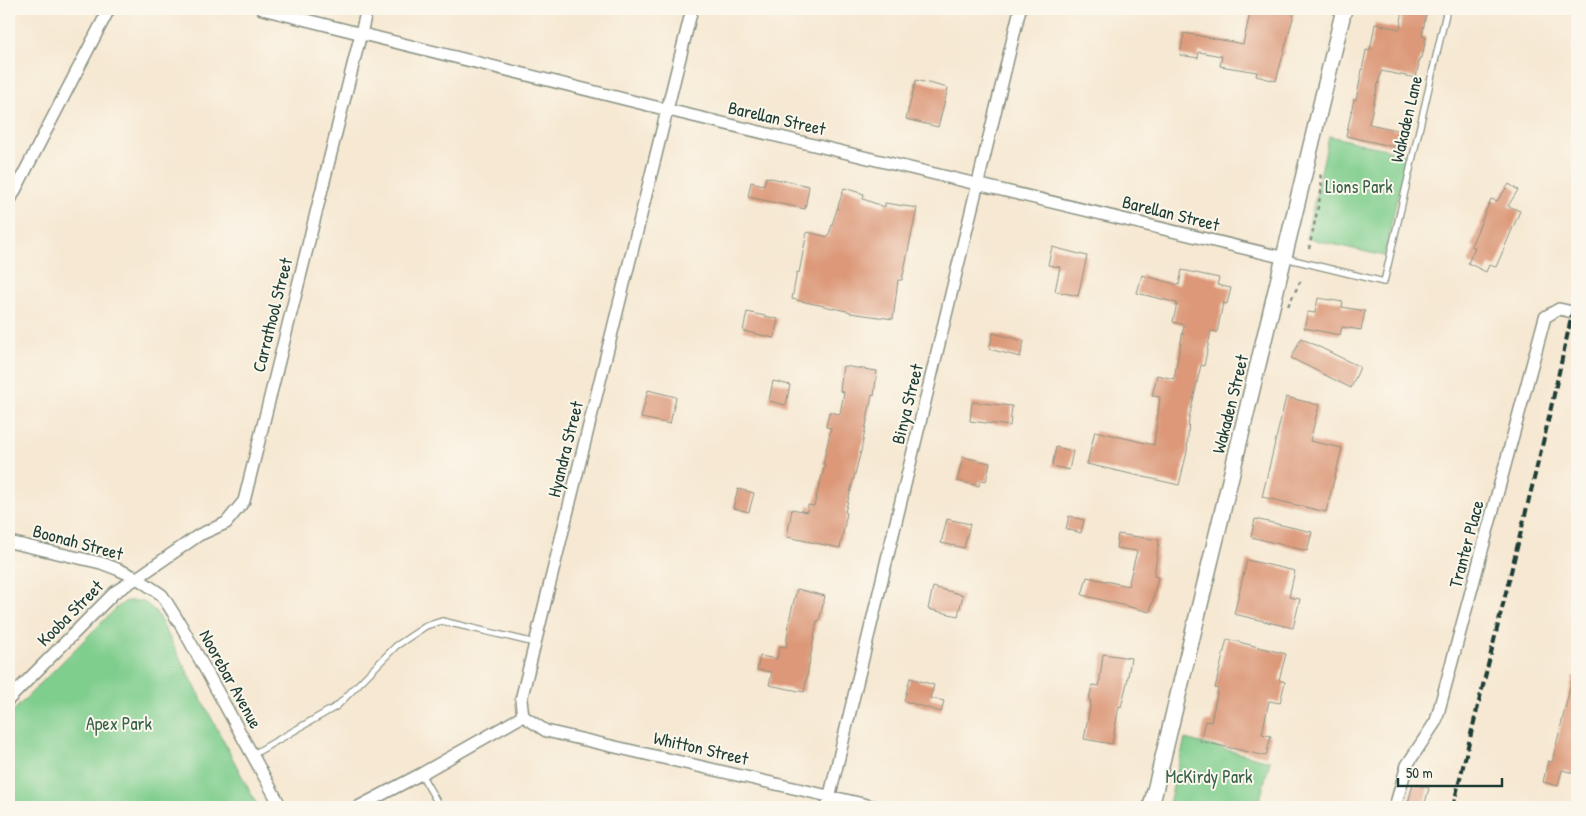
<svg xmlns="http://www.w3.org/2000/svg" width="1586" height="816" font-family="'Patrick Hand',sans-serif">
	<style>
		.green { fill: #80ce8e; stroke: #508661 }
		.building { fill: #dc9878 }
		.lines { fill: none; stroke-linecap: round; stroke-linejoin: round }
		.lane-casing { stroke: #8a9283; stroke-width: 8 }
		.street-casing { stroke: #8a9283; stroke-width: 14 }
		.secondary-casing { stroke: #8a9283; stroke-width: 18 }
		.path { stroke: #8a9283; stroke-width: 2.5; stroke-dasharray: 4 4; stroke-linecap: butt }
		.lane { stroke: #fff; stroke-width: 5.5 }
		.street { stroke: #fff; stroke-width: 11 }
		.secondary { stroke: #fff; stroke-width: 15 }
		.rail { stroke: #1f3d34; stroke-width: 4; stroke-dasharray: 8 4; stroke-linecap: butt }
		.labels { text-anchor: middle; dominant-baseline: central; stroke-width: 4; stroke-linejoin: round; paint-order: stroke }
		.street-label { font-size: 18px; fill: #1f3d34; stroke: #fbf7ec }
		.park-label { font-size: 18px; fill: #37614a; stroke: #fbf7ec }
	</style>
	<rect width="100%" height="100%" fill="#fbf7ec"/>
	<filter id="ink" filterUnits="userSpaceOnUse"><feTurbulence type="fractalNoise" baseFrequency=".02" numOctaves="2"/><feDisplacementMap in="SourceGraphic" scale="10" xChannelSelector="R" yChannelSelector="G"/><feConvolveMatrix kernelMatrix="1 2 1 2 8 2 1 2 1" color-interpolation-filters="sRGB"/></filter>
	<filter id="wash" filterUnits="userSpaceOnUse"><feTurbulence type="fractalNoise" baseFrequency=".0096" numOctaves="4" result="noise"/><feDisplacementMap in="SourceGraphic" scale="20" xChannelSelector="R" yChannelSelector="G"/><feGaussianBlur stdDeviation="1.12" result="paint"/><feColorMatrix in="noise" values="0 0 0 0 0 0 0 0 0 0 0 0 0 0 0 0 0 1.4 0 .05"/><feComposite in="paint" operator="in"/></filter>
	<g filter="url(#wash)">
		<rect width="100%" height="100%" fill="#f6e8d2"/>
		<path class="green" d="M 1329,136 L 1407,154 L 1384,256 L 1306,238 Z
			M 126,601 L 143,601 L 156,612 L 258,807 L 9,807 L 9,715 L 115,609 Z
			M 1185,739 L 1270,761 L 1258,807 L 1168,807 Z"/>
		<g id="blocks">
			<path class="building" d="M 1251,9 L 1270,9 L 1294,14 L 1276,81 L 1256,76 L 1257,72 L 1220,66 L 1222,56 L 1199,52 L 1198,58 L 1180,55 L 1184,33 L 1243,44 Z
				M 1403,9 L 1427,9 L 1422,36 L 1426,37 L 1422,58 L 1420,57 L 1416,78 L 1381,71 L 1369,124 L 1402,131 L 1399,148 L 1346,136 L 1354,99 L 1356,100 L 1366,50 L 1370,51 L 1375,24 L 1400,29 Z
				M 916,80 L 948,88 L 938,127 L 906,119 Z
				M 766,177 L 809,186 L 805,209 L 748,197 L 751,182 L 764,185 Z
				M 1509,184 L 1518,190 L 1508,206 L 1520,211 L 1496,267 L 1489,265 L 1486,272 L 1468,263 L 1475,247 L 1471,246 L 1491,199 L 1497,201 Z
				M 844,188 L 864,194 L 863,199 L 885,207 L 885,203 L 917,208 L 902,280 L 898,280 L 893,319 L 850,313 L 851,312 L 792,299 L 797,272 L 799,273 L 807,232 L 828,237 Z
				M 1052,247 L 1087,256 L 1078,296 L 1055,291 L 1060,267 L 1048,265 Z
				M 1182,270 L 1219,278 L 1217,285 L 1231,288 L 1227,304 L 1223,303 L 1217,332 L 1211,331 L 1204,366 L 1201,365 L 1189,418 L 1187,452 L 1179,485 L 1087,464 L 1095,431 L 1154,445 L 1160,397 L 1152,396 L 1157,375 L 1174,379 L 1184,325 L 1173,322 L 1177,303 L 1137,293 L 1142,275 L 1179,285 Z
				M 1318,298 L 1343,302 L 1342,307 L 1365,311 L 1361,330 L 1342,327 L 1340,335 L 1304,328 L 1308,312 L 1315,313 Z
				M 747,312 L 778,319 L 774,338 L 743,331 Z
				M 993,333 L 1024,341 L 1020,357 L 989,349 Z
				M 1301,338 L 1360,367 L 1351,388 L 1291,358 Z
				M 843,366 L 877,371 L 874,396 L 872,395 L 861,451 L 845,512 L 847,513 L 840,548 L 787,537 L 792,509 L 807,512 L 808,505 L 814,506 L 825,464 L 823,464 L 831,428 L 826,427 L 829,412 L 840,414 L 844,392 L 840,391 Z
				M 773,381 L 790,385 L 786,405 L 769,401 Z
				M 648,390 L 676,397 L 670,424 L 641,418 Z
				M 1286,397 L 1319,405 L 1310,441 L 1342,448 L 1326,512 L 1262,497 Z
				M 972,402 L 1012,406 L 1010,426 L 970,421 Z
				M 1056,447 L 1073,451 L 1069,470 L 1052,466 Z
				M 963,457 L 990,463 L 986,481 L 980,480 L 979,486 L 957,481 Z
				M 738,489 L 754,493 L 749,512 L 733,508 Z
				M 1069,516 L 1084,520 L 1081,533 L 1066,529 Z
				M 947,519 L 970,524 L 964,548 L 941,543 Z
				M 1255,519 L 1312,532 L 1307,551 L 1251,537 Z
				M 1118,534 L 1159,540 L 1154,576 L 1158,577 L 1150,612 L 1082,595 L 1087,577 L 1128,586 L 1137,551 L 1116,548 Z
				M 1247,560 L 1295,571 L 1289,597 L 1300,599 L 1293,628 L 1234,614 Z
				M 933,587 L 963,595 L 958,616 L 928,609 Z
				M 797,589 L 825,596 L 819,621 L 817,621 L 804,692 L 769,685 L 772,672 L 757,670 L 760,656 L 777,659 L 780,646 L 786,647 L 790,616 Z
				M 1227,639 L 1286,654 L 1279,680 L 1285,682 L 1280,703 L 1269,701 L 1262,734 L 1271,736 L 1266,756 L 1200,741 L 1205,721 L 1211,722 L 1218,689 L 1215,688 Z
				M 1103,654 L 1131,658 L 1127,683 L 1121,707 L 1119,706 L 1112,744 L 1084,739 L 1091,701 L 1089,700 L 1092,685 L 1099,686 Z
				M 1573,676 L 1577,676 L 1577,774 L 1562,770 L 1558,786 L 1543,782 L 1548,761 L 1552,762 Z
				M 910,678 L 934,685 L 930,698 L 944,701 L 941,712 L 904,701 Z
				M 1413,784 L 1429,788 L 1424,807 L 1407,807 Z"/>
		</g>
	</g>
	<g filter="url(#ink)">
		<use href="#blocks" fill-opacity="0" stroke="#8a9283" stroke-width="1"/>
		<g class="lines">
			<defs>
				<path id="lane" d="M 1285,258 L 1384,282 L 1447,9
					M 252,755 L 337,706 L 396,646 L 426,626 L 442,621 L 535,643
					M 421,774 L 440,807"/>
				<path id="street" d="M 262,9 L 668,110 L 1285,258
					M 9,202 L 109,9
					M 9,542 L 101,563 L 117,569 L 137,578 L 162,595 L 182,627 L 281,807
					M 9,699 L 115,592 L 137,578 L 199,535 L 226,523 L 244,501 L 367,9
					M 523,716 L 521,700 L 692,9
					M 523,716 L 546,731 L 876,807
					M 358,807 L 421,774 L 523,716
					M 827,807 L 1020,9
					M 1395,807 L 1407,765 L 1436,721 L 1545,317 L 1559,309 L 1577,313"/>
				<path id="secondary" d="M 1151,807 L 1344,9"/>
			</defs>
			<use href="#lane" class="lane-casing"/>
			<use href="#street" class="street-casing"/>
			<use href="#secondary" class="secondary-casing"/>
			<path class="path" d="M 1309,249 L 1322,188 L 1320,172
				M 1288,306 L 1301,280"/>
			<use href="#lane" class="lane"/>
			<use href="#street" class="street"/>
			<use href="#secondary" class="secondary"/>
			<path class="rail" d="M 1453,807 L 1546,430 L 1577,292"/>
		</g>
	</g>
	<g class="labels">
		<g class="street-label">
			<text transform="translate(777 118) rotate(13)">Barellan Street</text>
			<text transform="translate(1406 119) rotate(-77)">Wakaden Lane</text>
			<text transform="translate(1171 213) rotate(14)">Barellan Street</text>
			<text transform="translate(272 315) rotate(-76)">Carrathool Street</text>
			<text transform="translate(907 404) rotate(-76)">Binya Street</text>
			<text transform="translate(1230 404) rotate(-76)">Wakaden Street</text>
			<text transform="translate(565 449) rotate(-76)">Hyandra Street</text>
			<text transform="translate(78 542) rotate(15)">Boonah Street</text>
			<text transform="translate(1466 544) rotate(-75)">Tranter Place</text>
			<text transform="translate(70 613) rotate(-45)">Kooba Street</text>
			<text transform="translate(231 679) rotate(61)">Noorebar Avenue</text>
			<text transform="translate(701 748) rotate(13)">Whitton Street</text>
		</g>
		<g class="park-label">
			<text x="1359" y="186">Lions Park</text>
			<text x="119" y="723">Apex Park</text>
			<text x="1209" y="776">McKirdy Park</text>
		</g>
	</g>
	<rect width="1586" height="816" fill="none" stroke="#fbf7ec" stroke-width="30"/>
	<path d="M1398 778v8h104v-8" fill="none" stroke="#1f3d34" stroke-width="2.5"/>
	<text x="1406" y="778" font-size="15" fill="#1f3d34" stroke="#fbf7ec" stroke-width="4" paint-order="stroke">50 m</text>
</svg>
